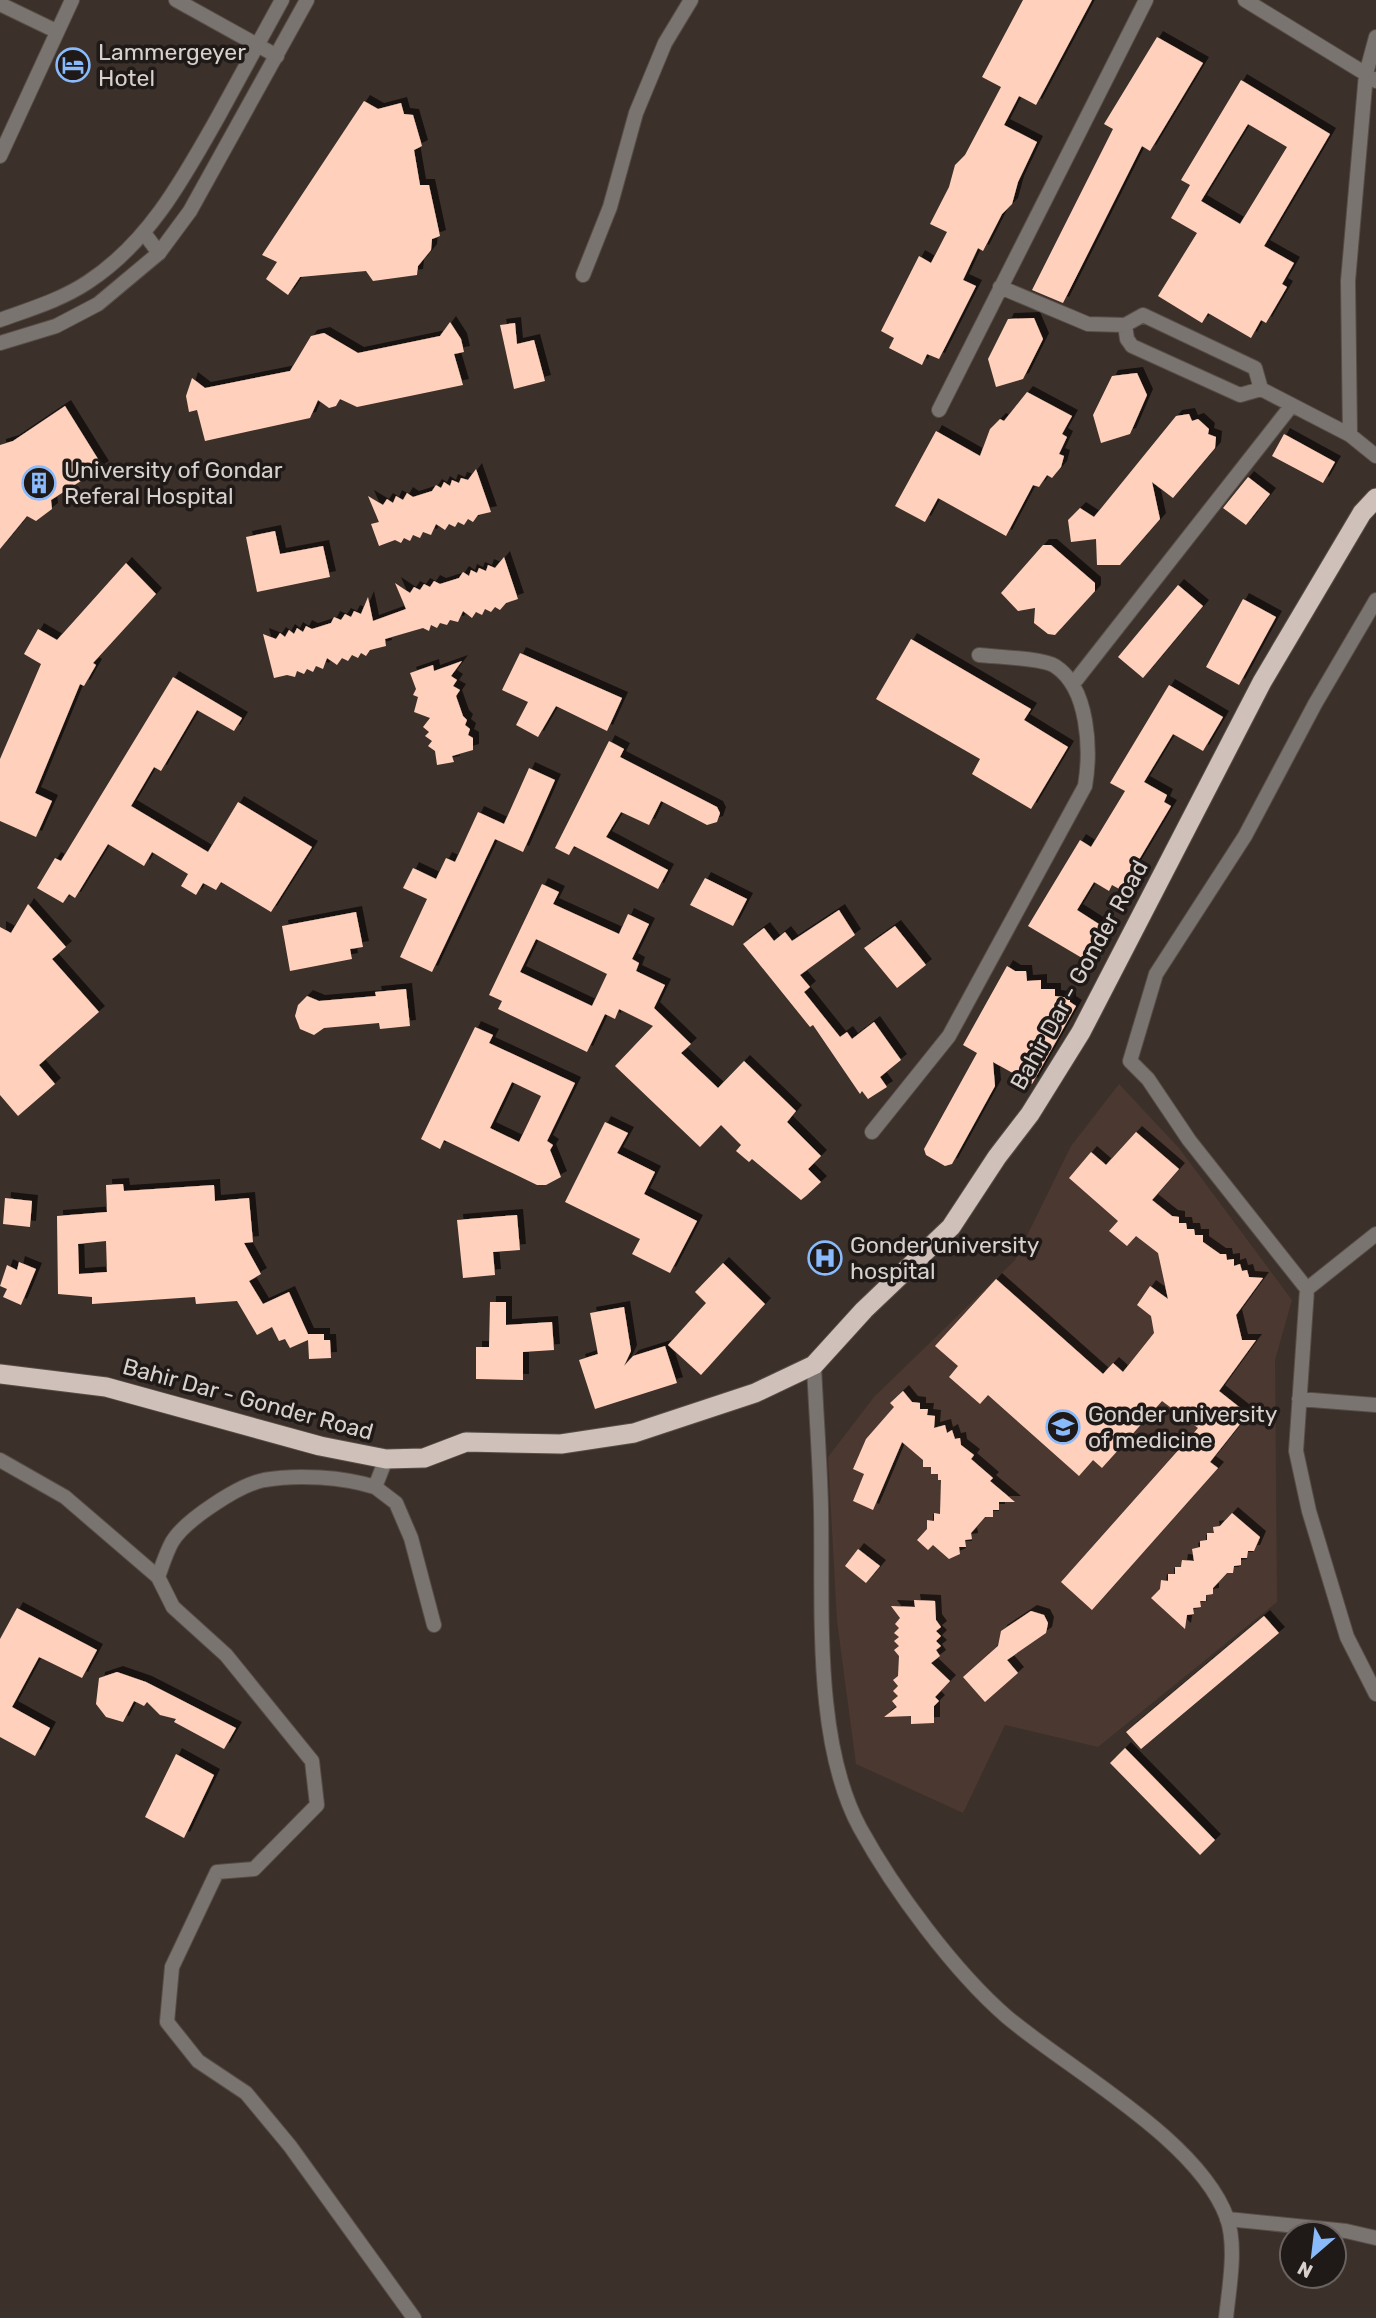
<svg xmlns="http://www.w3.org/2000/svg" width="1376" height="2318" font-family="Rubik,sans-serif">
	<style>
		.built { fill: #4b3830 }
		.building { fill: #ffd1bd; fill-rule: evenodd; filter: url(#shadow) }
		.lines { fill: none; stroke-linecap: round; stroke-linejoin: round }
		.minor-casing { stroke: #584d47; stroke-width: 16 }
		.tertiary-casing { stroke: #584d47; stroke-width: 16 }
		.trunk-casing { stroke: #584d47; stroke-width: 21 }
		.minor { stroke: #7a7471; stroke-width: 14 }
		.tertiary { stroke: #7a7471; stroke-width: 14 }
		.trunk { stroke: #cfc0ba; stroke-width: 19 }
		.labels { text-anchor: middle; dominant-baseline: central; stroke-width: 7; stroke-linejoin: round; paint-order: stroke }
		.poi-label { font-size: 23px; fill: #d8d0cc; stroke: #1f1917; text-anchor: start }
		.street-label { font-size: 23px; fill: #d8d0cc; stroke: #1f1917 }
	</style>
	<defs>
		<filter id="shadow"><feDropShadow dx="6" dy="-6" stdDeviation="0" flood-color="#0009"/></filter>
	</defs>
	<rect width="100%" height="100%" fill="#3c302a"/>
	<path class="built" d="M 1119,1084 L 1179,1148 L 1292,1300 L 1275,1360 L 1277,1602 L 1098,1747 L 1005,1725 L 963,1813 L 856,1764 L 837,1621 L 828,1457 L 874,1397 L 1015,1260 L 1071,1146 Z"/>
	<path class="building" d="M 1023,0 L 1092,0 L 1036,105 L 1019,96 L 1004,125 L 1037,142 L 1018,182 L 1012,204 L 1002,214 L 983,251 L 978,248 L 963,280 L 976,286 L 939,359 L 927,354 L 922,365 L 889,348 L 894,338 L 881,331 L 919,256 L 931,263 L 947,232 L 930,224 L 949,187 L 955,165 L 965,155 L 1001,87 L 982,77 Z
		M 1157,37 L 1203,63 L 1150,151 L 1142,146 L 1063,303 L 1032,290 L 1113,129 L 1104,124 Z
		M 1241,80 L 1330,134 L 1264,246 L 1294,263 L 1282,284 L 1287,287 L 1266,323 L 1261,320 L 1251,338 L 1208,313 L 1202,323 L 1158,296 L 1197,233 L 1171,218 L 1190,185 L 1181,180 ZM 1248,124 L 1287,147 L 1240,224 L 1201,201 Z
		M 364,101 L 378,109 L 401,103 L 404,114 L 413,115 L 422,146 L 414,150 L 420,185 L 429,185 L 440,236 L 432,239 L 431,250 L 418,266 L 417,275 L 373,281 L 366,271 L 300,277 L 288,295 L 266,279 L 277,262 L 262,255 Z
		M 1034,318 L 1043,339 L 1023,379 L 996,387 L 988,359 L 1008,319 Z
		M 450,322 L 461,339 L 464,352 L 454,354 L 463,385 L 357,407 L 340,399 L 336,406 L 329,408 L 318,400 L 310,418 L 205,441 L 197,410 L 189,412 L 186,396 L 192,378 L 205,388 L 290,371 L 311,336 L 324,333 L 358,353 L 440,336 Z
		M 515,323 L 517,344 L 534,340 L 545,381 L 514,389 L 500,325 Z
		M 1137,373 L 1147,395 L 1130,434 L 1101,443 L 1093,415 L 1112,376 Z
		M 1027,392 L 1072,416 L 1062,434 L 1067,437 L 1059,454 L 1064,456 L 1061,467 L 1052,478 L 1047,475 L 1039,487 L 1033,485 L 1006,536 L 938,498 L 925,522 L 895,506 L 936,431 L 980,456 L 990,429 L 1000,419 L 1004,421 Z
		M 65,406 L 103,467 L 51,500 L 52,509 L 36,521 L 27,516 L 0,549 L 0,445 L 13,441 Z
		M 1189,414 L 1192,421 L 1198,419 L 1209,429 L 1208,434 L 1216,437 L 1215,448 L 1173,498 L 1152,482 L 1160,519 L 1120,565 L 1097,565 L 1096,539 L 1071,542 L 1068,520 L 1080,508 L 1094,517 L 1176,416 Z
		M 1284,434 L 1335,462 L 1323,483 L 1272,456 Z
		M 476,469 L 491,512 L 478,515 L 473,522 L 468,519 L 464,525 L 458,522 L 455,527 L 449,524 L 445,530 L 436,524 L 431,535 L 423,532 L 420,538 L 413,535 L 410,541 L 404,538 L 401,543 L 395,540 L 379,546 L 371,524 L 379,522 L 368,496 L 383,505 L 387,499 L 393,503 L 396,496 L 403,500 L 407,493 L 413,497 L 432,491 L 436,485 L 441,488 L 444,482 L 450,486 L 452,480 L 459,483 L 461,478 L 468,480 Z
		M 1248,477 L 1270,494 L 1246,525 L 1223,508 Z
		M 275,531 L 280,554 L 323,546 L 330,577 L 257,592 L 246,537 Z
		M 1043,545 L 1051,545 L 1095,583 L 1095,591 L 1055,635 L 1048,634 L 1034,623 L 1035,608 L 1018,611 L 1001,593 Z
		M 504,557 L 518,599 L 506,603 L 500,610 L 495,607 L 491,612 L 485,609 L 482,615 L 476,612 L 472,618 L 463,611 L 458,622 L 450,620 L 447,625 L 440,623 L 437,628 L 431,625 L 429,631 L 423,628 L 385,639 L 386,646 L 370,650 L 366,656 L 361,653 L 358,658 L 352,655 L 348,661 L 342,658 L 337,665 L 327,658 L 323,669 L 316,666 L 313,672 L 307,669 L 304,674 L 297,671 L 295,677 L 287,675 L 274,678 L 263,634 L 276,639 L 280,633 L 285,637 L 289,630 L 294,634 L 297,628 L 303,632 L 306,626 L 312,629 L 331,623 L 334,617 L 341,620 L 345,614 L 351,617 L 354,611 L 361,614 L 368,597 L 373,621 L 406,609 L 395,583 L 410,593 L 414,587 L 420,590 L 424,584 L 430,587 L 434,581 L 440,584 L 459,578 L 463,572 L 469,576 L 471,570 L 477,573 L 479,568 L 486,571 L 488,565 L 495,568 Z
		M 126,563 L 156,594 L 93,663 L 96,665 L 84,686 L 80,684 L 35,793 L 52,801 L 36,837 L 0,821 L 0,759 L 41,664 L 24,654 L 38,629 L 57,640 Z
		M 1178,585 L 1203,606 L 1143,678 L 1118,657 Z
		M 1243,599 L 1276,617 L 1239,685 L 1206,667 Z
		M 911,639 L 1031,709 L 1024,720 L 1068,747 L 1031,809 L 972,774 L 980,759 L 876,699 Z
		M 520,653 L 622,698 L 607,731 L 556,706 L 538,737 L 516,725 L 528,702 L 502,690 Z
		M 462,661 L 451,676 L 457,680 L 453,686 L 460,690 L 456,696 L 463,716 L 467,720 L 465,725 L 470,729 L 468,735 L 473,738 L 473,750 L 452,756 L 454,762 L 437,765 L 435,751 L 428,746 L 432,741 L 425,736 L 429,732 L 423,727 L 430,718 L 414,712 L 418,697 L 413,695 L 416,689 L 410,673 L 433,665 L 434,671 Z
		M 173,677 L 242,718 L 234,731 L 197,710 L 161,771 L 154,767 L 131,806 L 208,852 L 238,802 L 312,847 L 271,912 L 221,882 L 216,890 L 203,883 L 196,895 L 181,886 L 188,874 L 152,852 L 144,866 L 108,844 L 75,898 L 69,894 L 63,903 L 37,888 L 55,858 L 61,861 Z
		M 1169,685 L 1223,717 L 1203,751 L 1173,734 L 1144,782 L 1167,795 L 1164,802 L 1171,806 L 1121,890 L 1112,885 L 1109,891 L 1094,882 L 1077,910 L 1102,926 L 1082,958 L 1028,926 L 1080,840 L 1091,847 L 1125,791 L 1110,783 Z
		M 609,741 L 624,749 L 620,757 L 717,807 L 720,813 L 717,822 L 707,825 L 661,801 L 649,825 L 621,812 L 606,837 L 668,870 L 658,889 L 574,846 L 569,855 L 555,848 Z
		M 529,768 L 555,780 L 523,852 L 495,839 L 432,972 L 400,957 L 427,899 L 403,888 L 413,868 L 436,879 L 446,858 L 455,862 L 478,812 L 504,824 Z
		M 705,878 L 747,899 L 733,926 L 690,905 Z
		M 542,884 L 559,892 L 553,904 L 619,934 L 628,914 L 649,924 L 632,959 L 639,963 L 636,971 L 665,985 L 654,1008 L 691,1044 L 681,1053 L 718,1088 L 744,1061 L 796,1111 L 787,1122 L 821,1156 L 808,1169 L 821,1182 L 806,1196 L 801,1200 L 752,1159 L 749,1162 L 736,1151 L 741,1145 L 721,1125 L 700,1147 L 615,1066 L 653,1026 L 619,1009 L 615,1019 L 605,1014 L 587,1052 L 498,1009 L 502,1001 L 489,995 ZM 536,939 L 607,974 L 592,1006 L 520,972 Z
		M 28,904 L 66,947 L 52,959 L 99,1012 L 39,1065 L 55,1084 L 18,1116 L 0,1095 L 0,927 L 11,933 Z
		M 839,910 L 855,935 L 800,975 L 810,987 L 804,992 L 840,1037 L 847,1032 L 852,1039 L 874,1022 L 901,1060 L 880,1077 L 887,1087 L 868,1099 L 862,1091 L 860,1094 L 813,1025 L 810,1027 L 743,944 L 764,928 L 774,941 L 785,932 L 792,941 Z
		M 356,912 L 363,947 L 350,949 L 352,959 L 290,971 L 282,926 Z
		M 895,926 L 926,965 L 897,988 L 864,948 Z
		M 1007,966 L 1015,971 L 1026,971 L 1027,981 L 1041,980 L 1041,989 L 1055,989 L 1055,996 L 1070,998 L 1070,1002 L 1076,1006 L 1032,1084 L 993,1062 L 995,1086 L 952,1164 L 945,1166 L 926,1155 L 924,1149 L 977,1053 L 963,1045 Z
		M 406,989 L 410,1026 L 380,1029 L 379,1023 L 324,1028 L 314,1035 L 300,1029 L 295,1016 L 298,1005 L 307,996 L 319,1001 L 376,996 L 375,992 Z
		M 475,1027 L 493,1035 L 489,1043 L 575,1083 L 547,1141 L 553,1145 L 550,1150 L 561,1177 L 546,1185 L 537,1185 L 444,1140 L 440,1149 L 421,1139 ZM 512,1082 L 541,1096 L 519,1142 L 490,1128 Z
		M 605,1122 L 628,1133 L 617,1153 L 655,1172 L 644,1194 L 697,1221 L 670,1273 L 632,1254 L 640,1239 L 565,1202 Z
		M 1136,1132 L 1179,1169 L 1152,1200 L 1172,1216 L 1179,1217 L 1179,1223 L 1186,1223 L 1187,1229 L 1194,1229 L 1195,1235 L 1203,1235 L 1203,1242 L 1220,1254 L 1226,1254 L 1227,1260 L 1234,1259 L 1234,1266 L 1240,1264 L 1242,1271 L 1247,1270 L 1249,1277 L 1263,1278 L 1236,1315 L 1242,1340 L 1256,1340 L 1219,1391 L 1248,1414 L 1210,1462 L 1218,1468 L 1092,1610 L 1061,1582 L 1198,1428 L 1162,1401 L 1102,1468 L 1093,1460 L 1079,1476 L 988,1395 L 980,1404 L 949,1377 L 958,1366 L 935,1346 L 996,1279 L 1103,1374 L 1113,1363 L 1123,1372 L 1154,1333 L 1151,1316 L 1137,1305 L 1150,1286 L 1168,1299 L 1158,1253 L 1136,1236 L 1127,1246 L 1109,1231 L 1118,1221 L 1069,1178 L 1091,1152 L 1106,1165 Z
		M 123,1184 L 124,1191 L 214,1185 L 215,1201 L 249,1198 L 253,1242 L 244,1243 L 261,1274 L 249,1281 L 263,1304 L 289,1292 L 308,1334 L 324,1334 L 324,1340 L 330,1340 L 331,1358 L 309,1359 L 308,1340 L 290,1348 L 285,1339 L 279,1341 L 272,1327 L 257,1335 L 237,1301 L 196,1304 L 195,1297 L 92,1304 L 92,1297 L 58,1294 L 57,1216 L 107,1212 L 106,1185 ZM 106,1241 L 107,1272 L 79,1274 L 78,1244 Z
		M 5,1198 L 32,1201 L 30,1227 L 3,1224 Z
		M 517,1215 L 520,1250 L 493,1252 L 495,1275 L 463,1278 L 457,1220 Z
		M 19,1262 L 36,1269 L 21,1305 L 3,1297 L 7,1289 L 0,1286 L 7,1265 L 17,1270 Z
		M 723,1263 L 765,1304 L 701,1375 L 668,1345 L 706,1303 L 695,1292 Z
		M 490,1302 L 506,1302 L 506,1325 L 552,1322 L 554,1350 L 523,1352 L 523,1380 L 476,1379 L 476,1347 L 489,1347 Z
		M 624,1307 L 631,1351 L 624,1366 L 633,1356 L 665,1346 L 677,1383 L 595,1409 L 579,1360 L 598,1354 L 590,1313 Z
		M 903,1391 L 912,1402 L 920,1403 L 920,1409 L 928,1409 L 927,1415 L 935,1416 L 934,1428 L 945,1425 L 947,1433 L 952,1430 L 955,1439 L 960,1438 L 961,1445 L 974,1455 L 971,1459 L 993,1478 L 990,1481 L 1015,1502 L 999,1502 L 999,1510 L 993,1510 L 993,1517 L 985,1517 L 971,1533 L 972,1539 L 965,1540 L 966,1547 L 959,1547 L 960,1554 L 949,1559 L 933,1545 L 928,1550 L 917,1540 L 927,1529 L 927,1520 L 934,1521 L 934,1513 L 940,1514 L 941,1480 L 938,1480 L 938,1474 L 931,1474 L 931,1467 L 923,1467 L 923,1460 L 902,1442 L 873,1510 L 853,1501 L 864,1474 L 853,1469 L 866,1439 L 894,1407 L 890,1403 Z
		M 1232,1513 L 1260,1537 L 1254,1551 L 1248,1551 L 1247,1558 L 1241,1558 L 1241,1565 L 1234,1566 L 1233,1573 L 1227,1573 L 1213,1588 L 1213,1594 L 1206,1595 L 1206,1601 L 1200,1601 L 1201,1607 L 1193,1608 L 1194,1614 L 1187,1615 L 1185,1629 L 1151,1598 L 1160,1589 L 1161,1580 L 1168,1581 L 1168,1574 L 1175,1574 L 1175,1567 L 1181,1567 L 1182,1560 L 1194,1561 L 1192,1549 L 1200,1547 L 1200,1541 L 1207,1540 L 1207,1533 L 1214,1533 L 1213,1527 L 1220,1526 Z
		M 858,1549 L 880,1566 L 866,1583 L 845,1566 Z
		M 914,1600 L 935,1601 L 936,1620 L 941,1627 L 936,1631 L 941,1636 L 936,1641 L 941,1646 L 936,1650 L 940,1656 L 931,1663 L 950,1681 L 935,1697 L 939,1701 L 934,1706 L 934,1723 L 911,1724 L 911,1716 L 884,1717 L 897,1707 L 892,1701 L 898,1696 L 893,1691 L 898,1686 L 893,1680 L 898,1676 L 899,1656 L 894,1650 L 899,1646 L 894,1641 L 899,1637 L 894,1633 L 899,1628 L 895,1624 L 900,1618 L 891,1606 L 915,1607 Z
		M 17,1608 L 97,1650 L 82,1678 L 39,1657 L 12,1707 L 50,1728 L 35,1756 L 0,1737 L 0,1639 Z
		M 1031,1611 L 1044,1615 L 1048,1623 L 1046,1633 L 1007,1660 L 1018,1673 L 985,1702 L 963,1677 L 998,1646 L 1001,1631 Z
		M 1264,1616 L 1279,1633 L 1141,1749 L 1126,1732 Z
		M 117,1672 L 146,1682 L 236,1728 L 224,1749 L 174,1722 L 176,1719 L 160,1715 L 147,1702 L 144,1706 L 134,1701 L 123,1722 L 106,1717 L 96,1704 L 99,1678 Z
		M 1125,1748 L 1215,1840 L 1200,1855 L 1110,1763 Z
		M 176,1754 L 214,1775 L 184,1838 L 145,1817 Z"/>
	<g class="lines">
		<defs>
			<path id="minor" d="M 176,0 L 277,56
				M 1245,0 L 1366,74 L 1348,281 L 1350,435
				M 0,4 L 56,31
				M 1376,37 L 1366,74 L 1376,81
				M 0,156 L 72,0
				M 144,233 L 159,253
				M 583,275 L 610,207 L 636,113 L 665,43 L 691,0
				M 1000,287 L 1088,324 L 1125,325 L 1143,315 L 1255,368 L 1261,389
				M 1125,325 L 1127,339 L 1132,346 L 1240,395 L 1261,389
				M 1261,389 L 1350,435 L 1376,456
				M 939,410 L 1146,0
				M 1376,600 L 1315,704 L 1245,836 L 1156,974 L 1130,1061 L 1148,1079 L 1189,1140 L 1307,1289 L 1296,1451 L 1309,1511 L 1347,1637 L 1376,1694
				M 1073,684 L 1292,405
				M 872,1132 L 949,1036 L 1085,786 C 1091,750 1089,688 1055,666 C 1042,658 997,657 979,655
				M 1307,1289 L 1376,1234
				M 1299,1399 L 1376,1405
				M 386,1459 L 375,1487 C 343,1477 298,1474 264,1480 C 239,1485 185,1520 172,1542 C 166,1553 162,1566 158,1577 L 173,1607 L 226,1655 L 312,1761 L 317,1805 L 254,1869 L 217,1872 L 172,1967 L 167,2022 L 198,2061 L 246,2093 L 290,2146 L 414,2318
				M 0,1460 L 65,1497 L 158,1577
				M 375,1487 L 396,1503 L 411,1538 L 434,1625
				M 1227,2219 L 1346,2231 L 1376,2238"/>
			<path id="tertiary" d="M 0,320 C 30,309 61,300 88,282 C 149,242 183,179 218,117 C 239,78 261,39 282,0
				M 0,343 L 56,326 L 98,304 L 159,253 L 190,211 L 307,0
				M 814,1365 C 816,1413 820,1461 821,1509 C 823,1607 813,1741 860,1828 C 894,1890 954,1971 1007,2017 C 1070,2070 1199,2140 1227,2218 C 1237,2247 1229,2288 1226,2318"/>
			<path id="trunk" d="M 0,1374 L 106,1387 L 320,1446 L 386,1459 L 424,1458 L 466,1442 L 561,1444 L 634,1433 L 755,1393 L 814,1365 L 864,1310 L 951,1227 L 997,1157 L 1030,1114 L 1081,1032 L 1262,682 L 1362,513 L 1376,498"/>
		</defs>
		<use href="#minor" class="minor-casing"/>
		<use href="#tertiary" class="tertiary-casing"/>
		<use href="#trunk" class="trunk-casing"/>
		<use href="#minor" class="minor"/>
		<use href="#tertiary" class="tertiary"/>
		<use href="#trunk" class="trunk"/>
	</g>
	<defs>
		<symbol id="hotel-ring" viewBox="-11 -11 22 22"><circle r="9.5" fill="#1f1917" stroke="#89bafc" stroke-width="1.5"/><path d="M-6-4.5h1.5V1H6V5H4.5V3h-9V5H-6ZM-4 0a1.8 1.8 0 1 1 3.6 0ZM.5 0V-2.5h3Q6-2.5 6 0Z" fill="#89bafc"/></symbol>
		<symbol id="building-ring" viewBox="-11 -11 22 22"><circle r="9.5" fill="#1f1917" stroke="#89bafc" stroke-width="1.5"/><path d="M-4-6H4V6H1V3H-1V6H-4ZM-2.5-4.3h1.7v1.8h-1.7ZM.8-4.3h1.7v1.8H.8ZM-2.5-1h1.7V.8h-1.7ZM.8-1h1.7V.8H.8Z" fill="#89bafc"/></symbol>
		<symbol id="hospital-ring" viewBox="-11 -11 22 22"><circle r="9.5" fill="#1f1917" stroke="#89bafc" stroke-width="1.5"/><path d="M-5-5h3v3.5h4V-5h3V5h-3V1.5h-4V5h-3Z" fill="#89bafc"/></symbol>
		<symbol id="university-ring" viewBox="-11 -11 22 22"><circle r="9.5" fill="#1f1917" stroke="#89bafc" stroke-width="1.5"/><path d="M0-5L7-2L0 1L-7-2ZM-4 1L0 2.5L4 1V4Q0 6-4 4Z" fill="#89bafc"/></symbol>
	</defs>
	<g fill-rule="evenodd">
		<use href="#hotel-ring" x="54" y="46" width="38" height="38"/>
		<use href="#building-ring" x="20" y="464" width="38" height="38"/>
		<use href="#hospital-ring" x="806" y="1239" width="38" height="38"/>
		<use href="#university-ring" x="1044" y="1408" width="38" height="38"/>
	</g>
	<g class="labels">
		<g class="poi-label">
			<text x="98" y="52">Lammergeyer<tspan x="98" dy="26">Hotel</tspan></text>
			<text x="64" y="470">University of Gondar<tspan x="64" dy="26">Referal Hospital</tspan></text>
			<text x="850" y="1245">Gonder university<tspan x="850" dy="26">hospital</tspan></text>
			<text x="1088" y="1414">Gonder university<tspan x="1088" dy="26">of medicine</tspan></text>
		</g>
		<g class="street-label">
			<text transform="translate(1079 975) rotate(-61)">Bahir Dar - Gonder Road</text>
			<text transform="translate(248 1399) rotate(15)">Bahir Dar - Gonder Road</text>
		</g>
	</g>
	<g transform="translate(1313 2255) rotate(208)"><circle r="33" fill="#1f1917" stroke="#69625f" stroke-width="2"/>
	<path d="M0-5L12 26L0 18L-12 26Z" fill="#89bafc"/>
	<text y="-10" font-size="19" font-weight="bold" text-anchor="middle" fill="#d8d0cc">N</text>
	</g>
</svg>
